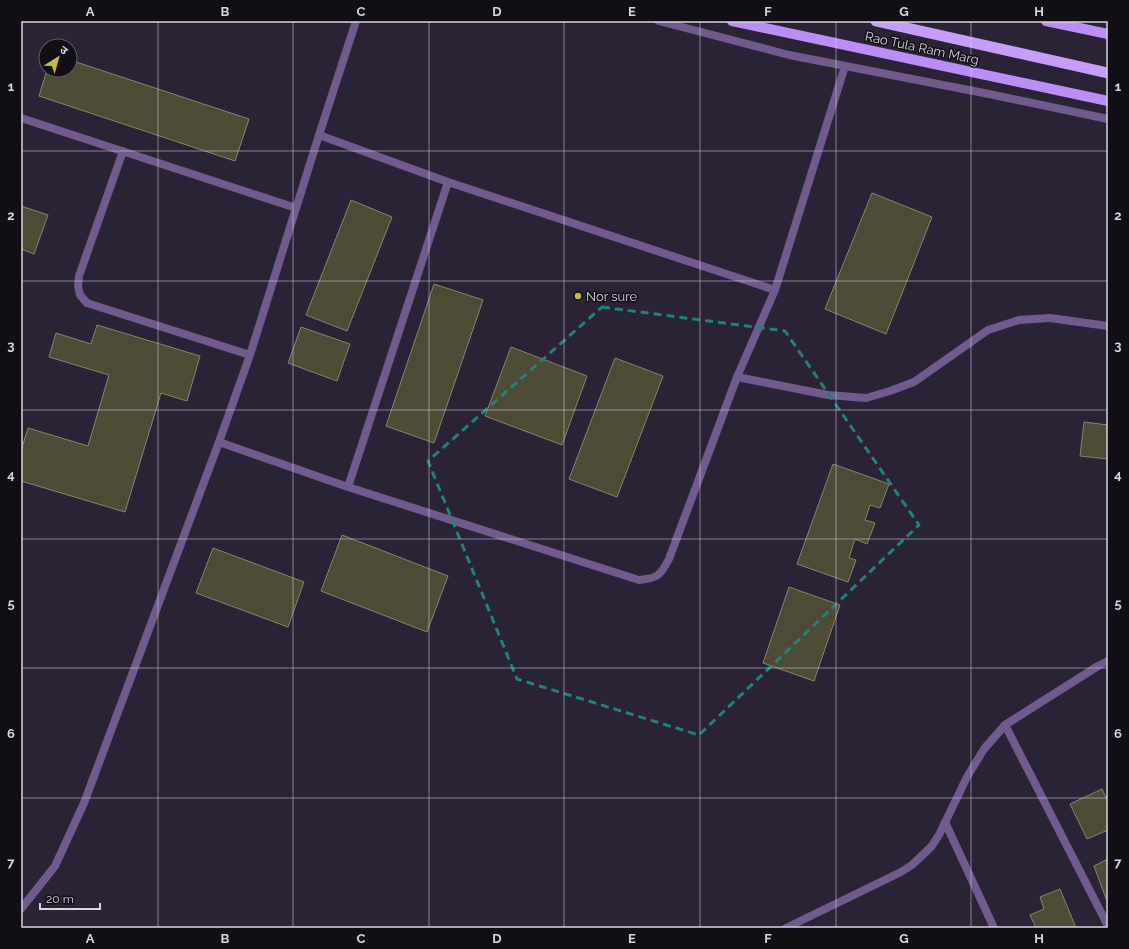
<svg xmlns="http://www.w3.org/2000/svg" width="1129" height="949" font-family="Raleway,'Noto Sans Devanagari',sans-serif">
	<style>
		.building { fill: #4d4b35; stroke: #87866d }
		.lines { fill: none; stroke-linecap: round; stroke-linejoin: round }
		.service { stroke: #715b8e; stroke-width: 8 }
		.minor { stroke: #715b8e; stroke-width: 8 }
		.primary { stroke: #bc8df7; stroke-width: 10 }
		.trunk { stroke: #c69efa; stroke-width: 11 }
		.marked { fill: none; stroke: #23807a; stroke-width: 3; stroke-dasharray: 8 5; stroke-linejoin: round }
		.grid { fill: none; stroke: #d9d5e1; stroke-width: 1; stroke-opacity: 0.55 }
		.poi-dot { fill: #c5bc3d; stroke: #110e16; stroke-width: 1.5 }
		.labels { text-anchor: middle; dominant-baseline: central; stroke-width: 3; stroke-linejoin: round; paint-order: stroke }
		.street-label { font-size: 13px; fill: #d9d5e1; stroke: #110e16 }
		.poi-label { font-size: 13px; fill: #d9d5e1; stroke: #110e16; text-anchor: start }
		.neatline { fill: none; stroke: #d9d5e1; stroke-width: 1.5 }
		.grid-label { font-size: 13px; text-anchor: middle; font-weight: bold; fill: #d9d5e1 }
	</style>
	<rect width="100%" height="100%" fill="#2a2235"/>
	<path class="building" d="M 70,60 L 249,119 L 235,161 L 39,96 L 47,70 L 70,70 Z
		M 872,193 L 932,217 L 886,334 L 825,309 Z
		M 351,200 L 392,217 L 347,331 L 306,315 Z
		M 21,206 L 48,215 L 34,254 L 21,249 Z
		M 434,284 L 483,300 L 434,443 L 386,426 Z
		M 97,325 L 200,356 L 187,401 L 161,393 L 125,512 L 21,481 L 21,451 L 28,428 L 88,446 L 109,375 L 49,357 L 56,333 L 91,344 Z
		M 301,327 L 350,344 L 337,381 L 288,363 Z
		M 511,347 L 587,376 L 562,445 L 485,416 Z
		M 615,358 L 663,376 L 617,497 L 569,479 Z
		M 1084,422 L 1108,425 L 1108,459 L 1080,456 Z
		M 833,464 L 889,484 L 880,508 L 870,505 L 865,520 L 875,523 L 867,544 L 855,539 L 849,558 L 856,560 L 848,582 L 797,564 Z
		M 342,535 L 448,576 L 427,632 L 321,591 Z
		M 213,548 L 304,582 L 288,627 L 196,593 Z
		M 789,587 L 840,605 L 814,681 L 763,663 Z
		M 1102,789 L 1108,802 L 1108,830 L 1087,839 L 1070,804 Z
		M 1108,859 L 1108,904 L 1094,866 Z
		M 1060,889 L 1076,928 L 1036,928 L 1030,915 L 1044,909 L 1040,897 Z"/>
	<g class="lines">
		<path class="service" d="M 659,21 L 789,55 L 989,94 L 1108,119
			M 21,118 L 296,208
			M 319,135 L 448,182 L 775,290
			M 123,151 L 79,276 L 78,286 L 80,295 L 87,303 L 250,355
			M 737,377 L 828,395 L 866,398 L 890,391 L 914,382 L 988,330 L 1019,320 L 1050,318 L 1108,326
			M 219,442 L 348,487 L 639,580 C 658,578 660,576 669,559 L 737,377 L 775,290 L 845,66
			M 348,487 L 448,182
			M 1005,725 L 1108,926
			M 21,909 L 55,866 L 84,803 L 219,442 L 250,355 L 319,135 L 356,21"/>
		<path class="minor" d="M 945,822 L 994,928
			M 786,928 L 901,872 L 912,865 L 931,847 L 939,835 L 967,777 L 984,749 L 1005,725 L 1098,666 L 1108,661"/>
		<path class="primary" d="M 732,21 L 1108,101
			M 1046,21 L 1108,34"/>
		<path class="trunk" d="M 876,21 L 1108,73"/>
	</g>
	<path class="marked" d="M 602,307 L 785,331 L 919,525 L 699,735 L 517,679 L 428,461 Z"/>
	<path class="grid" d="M 158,21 L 158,928M 293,21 L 293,928M 429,21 L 429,928M 564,21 L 564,928M 700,21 L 700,928M 836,21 L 836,928M 971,21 L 971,928M 21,151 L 1108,151M 21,281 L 1108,281M 21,410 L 1108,410M 21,539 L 1108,539M 21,668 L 1108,668M 21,798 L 1108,798"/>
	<circle class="poi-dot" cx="578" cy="296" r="4"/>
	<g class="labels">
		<g class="street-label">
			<text transform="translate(922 48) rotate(12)">Rao Tula Ram Marg</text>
		</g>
		<g class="poi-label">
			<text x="586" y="296">Nor sure</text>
		</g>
	</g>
	<rect width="1129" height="949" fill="none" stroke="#110e16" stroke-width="44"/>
	<g transform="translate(58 58) rotate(37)"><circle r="19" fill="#110e16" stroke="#615e67"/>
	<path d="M0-3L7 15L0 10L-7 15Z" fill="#c5bc3d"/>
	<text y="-6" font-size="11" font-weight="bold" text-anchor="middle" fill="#d9d5e1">उ</text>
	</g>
	<path d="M40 903v6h60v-6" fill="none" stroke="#d9d5e1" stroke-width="2"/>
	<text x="46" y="903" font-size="12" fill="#d9d5e1" stroke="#110e16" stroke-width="3" paint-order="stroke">20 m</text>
	<rect x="22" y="22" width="1085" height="905" class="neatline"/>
	<g class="grid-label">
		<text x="90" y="16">A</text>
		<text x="225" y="16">B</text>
		<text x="361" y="16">C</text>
		<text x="497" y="16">D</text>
		<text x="632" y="16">E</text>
		<text x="768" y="16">F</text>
		<text x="904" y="16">G</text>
		<text x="1039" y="16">H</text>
		<text x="11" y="91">1</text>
		<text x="1118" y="91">1</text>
		<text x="11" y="220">2</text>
		<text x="1118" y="220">2</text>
		<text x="11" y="350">3</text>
		<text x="1118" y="350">3</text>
		<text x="11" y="479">4</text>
		<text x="1118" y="479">4</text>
		<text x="11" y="608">5</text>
		<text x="1118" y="608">5</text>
		<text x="11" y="738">6</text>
		<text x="1118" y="738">6</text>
		<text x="11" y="867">7</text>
		<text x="1118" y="867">7</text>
		<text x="90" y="943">A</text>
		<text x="225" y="943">B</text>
		<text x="361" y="943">C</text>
		<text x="497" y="943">D</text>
		<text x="632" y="943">E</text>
		<text x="768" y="943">F</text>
		<text x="904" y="943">G</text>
		<text x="1039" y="943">H</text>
	</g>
</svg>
